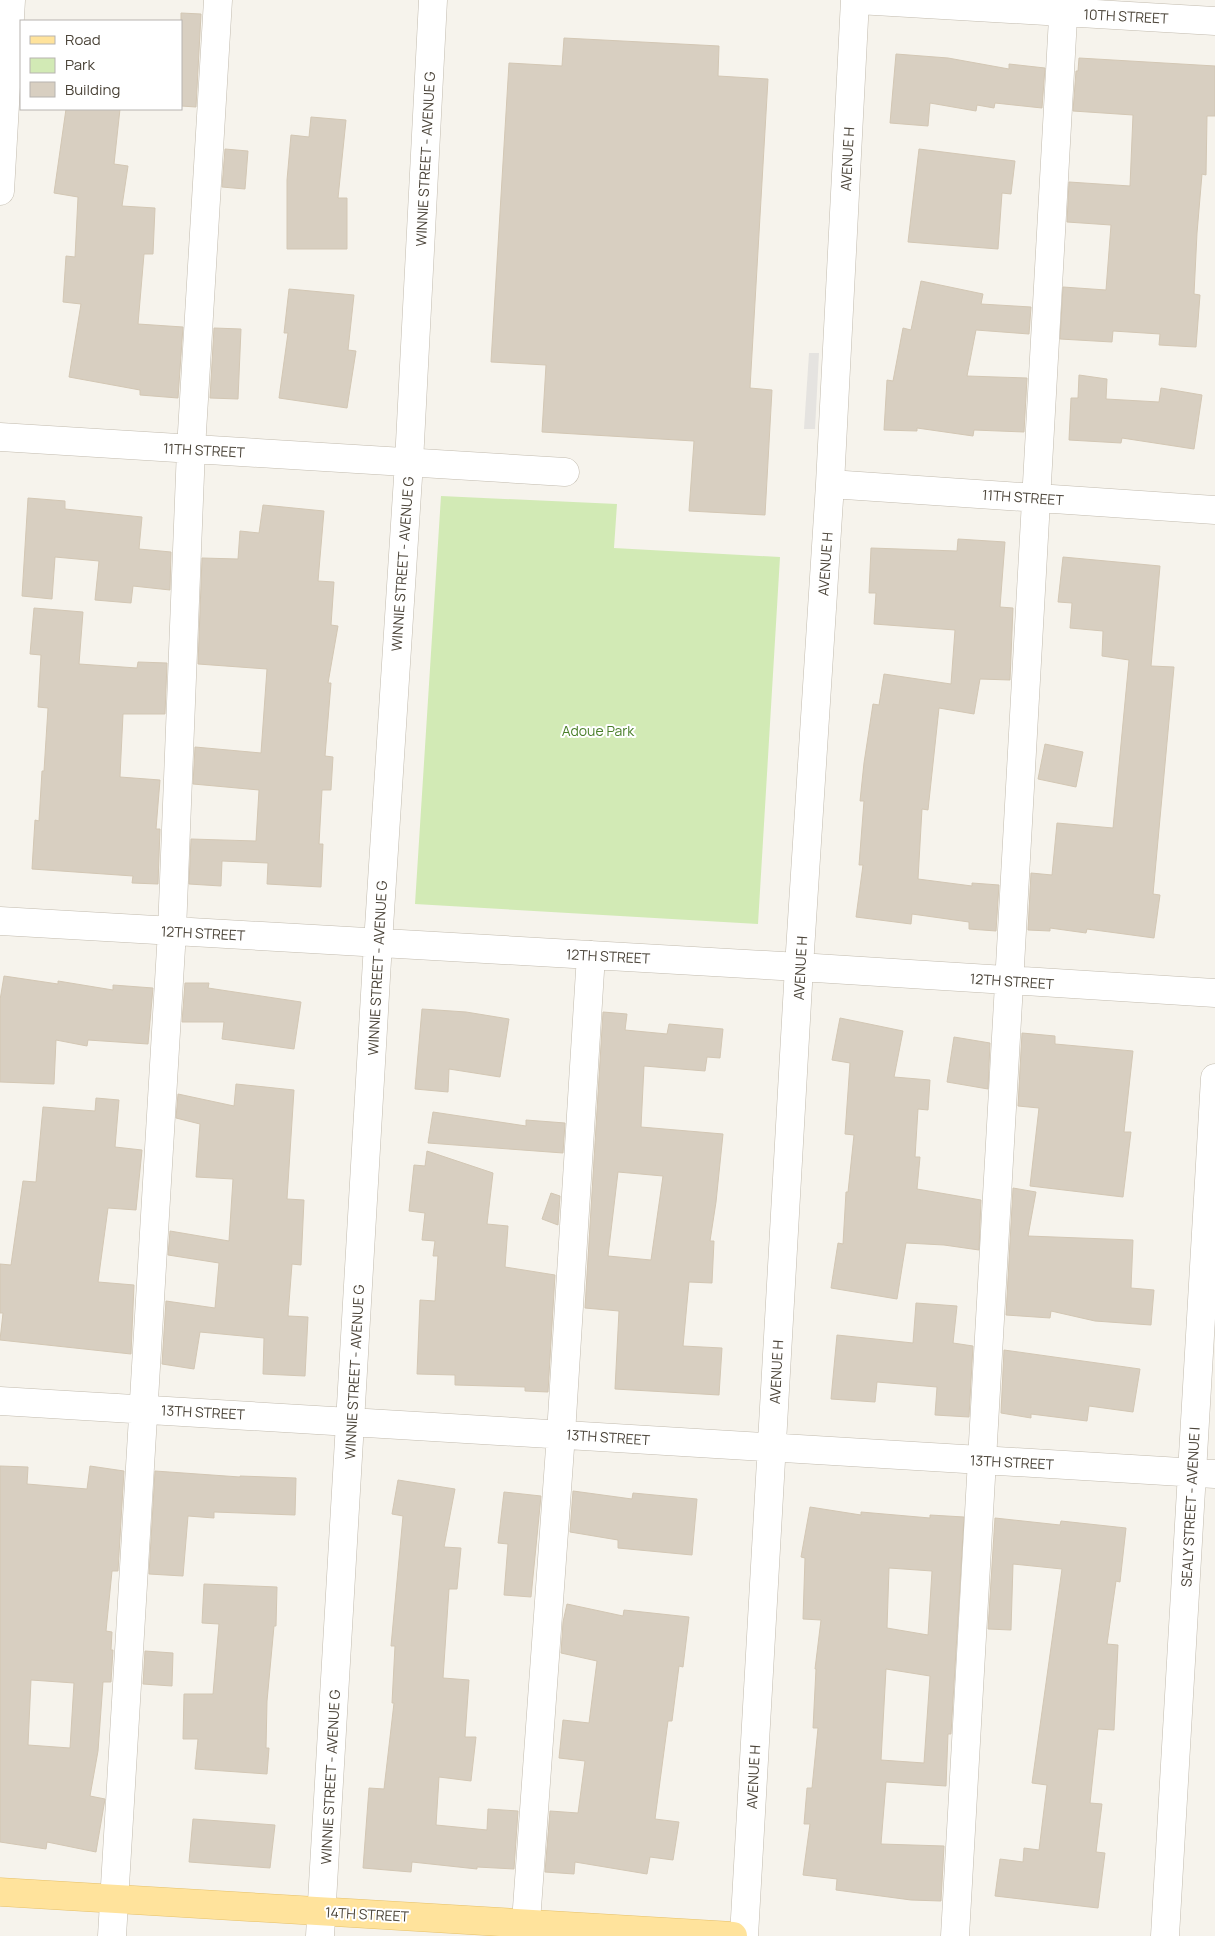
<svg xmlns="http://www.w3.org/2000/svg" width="1215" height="1936" font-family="Manrope,sans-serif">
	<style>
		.green { fill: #d2eab5 }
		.parking { fill: #e5e3e0 }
		.building { fill: #d8cfc1; stroke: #d3c7b4; fill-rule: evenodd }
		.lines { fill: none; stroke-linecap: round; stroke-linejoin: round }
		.minor-casing { stroke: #c2bbae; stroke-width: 29 }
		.major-casing { stroke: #e6c16a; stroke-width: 29 }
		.minor { stroke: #fff; stroke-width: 28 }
		.major { stroke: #ffe39c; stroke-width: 28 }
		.labels { text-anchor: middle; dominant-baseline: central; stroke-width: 4; stroke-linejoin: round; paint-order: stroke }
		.street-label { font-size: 14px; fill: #4b4439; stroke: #fff }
		.park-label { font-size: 14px; fill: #4a7f2a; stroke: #fff }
	</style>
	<rect width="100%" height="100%" fill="#f6f3ec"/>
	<path class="green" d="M 441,496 L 617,504 L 614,548 L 780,557 L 758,924 L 415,904 Z"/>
	<path class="parking" d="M 809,353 L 819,353 L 815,429 L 804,429 Z"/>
	<path class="building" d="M 181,13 L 201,14 L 196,107 L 181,106 Z
		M 564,38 L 719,46 L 718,76 L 768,79 L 750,388 L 772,390 L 765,515 L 689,511 L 694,441 L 542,432 L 546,365 L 491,362 L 509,63 L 562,66 Z
		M 896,54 L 948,58 L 1009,69 L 1009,64 L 1045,68 L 1042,108 L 995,103 L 994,108 L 977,105 L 976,111 L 930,103 L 928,126 L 890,123 Z
		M 1079,58 L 1215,66 L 1215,116 L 1207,116 L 1206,175 L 1202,174 L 1197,233 L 1194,294 L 1200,295 L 1196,347 L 1159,345 L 1160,334 L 1113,331 L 1112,342 L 1060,339 L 1063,287 L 1106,290 L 1111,225 L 1067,222 L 1069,182 L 1130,186 L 1133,115 L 1073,111 L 1076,71 L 1078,71 Z
		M 66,109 L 120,109 L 114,164 L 128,166 L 122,206 L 155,208 L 153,254 L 144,254 L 138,324 L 183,327 L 178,398 L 140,395 L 140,390 L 69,377 L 81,304 L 63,302 L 66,256 L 75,257 L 78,197 L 54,193 Z
		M 311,117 L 346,120 L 338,198 L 347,198 L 347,249 L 287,249 L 287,180 L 291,135 L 309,137 Z
		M 225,149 L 248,151 L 245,189 L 222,187 Z
		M 919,149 L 1015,161 L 1011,194 L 1002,193 L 998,249 L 908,242 Z
		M 921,281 L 983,294 L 981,304 L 1031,307 L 1029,334 L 976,330 L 967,376 L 1027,378 L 1024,432 L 974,430 L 973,436 L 917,428 L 917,431 L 884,430 L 887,380 L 893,381 L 903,328 L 911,330 Z
		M 289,289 L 354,295 L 348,350 L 356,351 L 347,408 L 279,398 L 288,333 L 284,333 Z
		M 214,328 L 241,329 L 238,399 L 210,398 Z
		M 1079,375 L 1107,379 L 1106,399 L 1159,402 L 1161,388 L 1202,395 L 1194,449 L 1122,438 L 1121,443 L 1069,440 L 1071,398 L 1078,398 Z
		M 28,498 L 65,501 L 65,509 L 142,517 L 139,549 L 171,552 L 170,590 L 133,586 L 131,603 L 95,600 L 99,561 L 55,557 L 52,599 L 22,596 Z
		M 263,505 L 324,511 L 318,581 L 334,582 L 331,625 L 338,626 L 328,683 L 331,683 L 325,756 L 333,757 L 331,790 L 322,790 L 319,844 L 323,844 L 321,887 L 267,884 L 268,863 L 222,861 L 221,886 L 189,884 L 191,839 L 256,841 L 259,790 L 193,784 L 195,747 L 261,753 L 267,669 L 198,664 L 202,558 L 238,559 L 240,531 L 259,533 Z
		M 958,539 L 1005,542 L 1000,607 L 1013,608 L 1010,680 L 980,679 L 974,714 L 939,708 L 928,810 L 922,809 L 918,879 L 972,886 L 972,883 L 999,885 L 996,931 L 969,929 L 969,922 L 912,914 L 911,924 L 856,917 L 863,865 L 859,865 L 864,801 L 860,801 L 864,763 L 873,704 L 879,705 L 884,674 L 951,684 L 955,630 L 874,624 L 876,593 L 869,593 L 871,548 L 957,551 Z
		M 1063,557 L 1160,566 L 1151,666 L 1174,667 L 1153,894 L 1160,895 L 1154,938 L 1087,929 L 1086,933 L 1050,928 L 1050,931 L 1028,930 L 1031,873 L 1052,875 L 1057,823 L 1113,828 L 1129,660 L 1102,656 L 1103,631 L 1070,628 L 1072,603 L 1058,602 Z
		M 34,608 L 83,612 L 79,664 L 137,668 L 138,662 L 167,663 L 165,714 L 123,714 L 120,777 L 160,780 L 156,829 L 160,829 L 158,884 L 132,883 L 133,876 L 32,869 L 35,820 L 39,821 L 42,771 L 44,771 L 48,708 L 38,707 L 41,655 L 30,654 Z
		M 1045,744 L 1083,752 L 1076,787 L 1038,779 Z
		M 4,976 L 58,984 L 58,981 L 113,990 L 113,985 L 153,988 L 148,1044 L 88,1040 L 87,1046 L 56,1040 L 54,1084 L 0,1082 L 0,1000 Z
		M 185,983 L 209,983 L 208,988 L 301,1002 L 294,1049 L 222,1039 L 224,1022 L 182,1022 Z
		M 422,1009 L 466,1012 L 509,1019 L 500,1077 L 449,1069 L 448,1092 L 415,1089 Z
		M 603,1012 L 627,1014 L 625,1030 L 667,1034 L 669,1024 L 723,1029 L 720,1058 L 707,1057 L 705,1071 L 644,1066 L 641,1127 L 723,1134 L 716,1202 L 710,1241 L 714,1241 L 712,1283 L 689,1282 L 683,1346 L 722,1348 L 719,1395 L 615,1389 L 619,1311 L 585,1308 ZM 618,1172 L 663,1176 L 651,1260 L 608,1256 Z
		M 840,1018 L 903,1031 L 894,1077 L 930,1080 L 928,1110 L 918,1109 L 915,1157 L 920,1157 L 917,1189 L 981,1200 L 979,1250 L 944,1245 L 906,1243 L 897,1299 L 831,1288 L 838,1243 L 843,1244 L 846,1192 L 848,1192 L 854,1135 L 845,1134 L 850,1063 L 832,1060 Z
		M 1022,1033 L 1055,1036 L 1055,1044 L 1133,1051 L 1124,1132 L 1131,1132 L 1123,1197 L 1030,1186 L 1039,1108 L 1018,1106 Z
		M 954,1037 L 990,1043 L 988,1089 L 947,1082 Z
		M 236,1084 L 294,1090 L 287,1199 L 304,1200 L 301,1265 L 292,1264 L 288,1316 L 308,1317 L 305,1376 L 263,1374 L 264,1338 L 200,1332 L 194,1369 L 162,1364 L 166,1301 L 215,1308 L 219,1263 L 168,1255 L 170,1231 L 229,1241 L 233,1179 L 196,1177 L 200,1124 L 176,1118 L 178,1094 L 234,1106 Z
		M 96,1098 L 119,1100 L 115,1147 L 142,1150 L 136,1210 L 108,1208 L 98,1282 L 134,1285 L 131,1354 L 0,1340 L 3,1313 L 0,1313 L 0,1264 L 11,1265 L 23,1181 L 36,1182 L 43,1107 L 95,1111 Z
		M 433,1112 L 526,1126 L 526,1120 L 565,1123 L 563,1153 L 428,1143 Z
		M 427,1151 L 493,1173 L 487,1224 L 508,1226 L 505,1267 L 555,1275 L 548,1392 L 525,1391 L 525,1387 L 455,1385 L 455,1375 L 417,1374 L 420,1300 L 435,1301 L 438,1256 L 433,1256 L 435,1241 L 422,1240 L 425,1213 L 409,1211 L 414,1165 L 425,1166 Z
		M 1013,1188 L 1036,1192 L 1028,1236 L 1133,1240 L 1131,1288 L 1154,1290 L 1151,1325 L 1095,1321 L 1051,1311 L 1050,1318 L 1006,1315 Z
		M 551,1193 L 560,1196 L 558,1225 L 542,1219 Z
		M 916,1303 L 957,1306 L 953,1343 L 973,1346 L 969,1417 L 935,1415 L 937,1387 L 877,1382 L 875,1402 L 831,1399 L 837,1335 L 913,1343 Z
		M 1004,1350 L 1140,1369 L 1133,1412 L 1089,1406 L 1087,1421 L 1031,1414 L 1031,1418 L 1001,1413 Z
		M 0,1466 L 28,1467 L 27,1484 L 87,1489 L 90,1466 L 124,1471 L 118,1571 L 112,1571 L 106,1631 L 112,1632 L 111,1650 L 113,1650 L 111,1682 L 103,1682 L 98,1751 L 90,1796 L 105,1799 L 96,1852 L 47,1842 L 46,1849 L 0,1842 ZM 31,1680 L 74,1683 L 70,1748 L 28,1745 Z
		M 155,1471 L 240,1477 L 240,1476 L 296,1478 L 295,1515 L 214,1512 L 214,1518 L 188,1516 L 183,1576 L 149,1574 Z
		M 398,1480 L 455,1489 L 444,1547 L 461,1548 L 457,1589 L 449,1589 L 443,1678 L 469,1680 L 465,1737 L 476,1737 L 471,1781 L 439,1777 L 436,1825 L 487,1830 L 488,1809 L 518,1811 L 514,1869 L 477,1867 L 477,1869 L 412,1862 L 411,1872 L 363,1868 L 369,1788 L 384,1789 L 394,1703 L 392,1703 L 395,1646 L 391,1646 L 403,1516 L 392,1514 Z
		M 573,1491 L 632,1499 L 633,1493 L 697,1499 L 692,1555 L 618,1548 L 618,1540 L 570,1532 Z
		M 504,1492 L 541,1496 L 531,1597 L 504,1595 L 508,1544 L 498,1543 Z
		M 810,1507 L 861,1515 L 861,1512 L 930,1518 L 930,1515 L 964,1517 L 951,1734 L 948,1734 L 946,1786 L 886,1782 L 881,1844 L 944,1846 L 941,1901 L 911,1900 L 836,1890 L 837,1879 L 803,1875 L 810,1824 L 804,1824 L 807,1788 L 812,1788 L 818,1728 L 813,1728 L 816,1669 L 815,1669 L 821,1620 L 803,1619 L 805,1558 L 801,1557 ZM 889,1568 L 932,1571 L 928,1635 L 887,1628 ZM 886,1669 L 930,1676 L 924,1763 L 881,1760 Z
		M 995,1518 L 1060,1525 L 1061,1521 L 1126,1528 L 1120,1582 L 1116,1581 L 1107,1644 L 1118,1645 L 1114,1730 L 1098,1729 L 1090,1803 L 1102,1804 L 1096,1852 L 1105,1853 L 1098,1908 L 995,1896 L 1000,1859 L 1023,1862 L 1024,1848 L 1039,1850 L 1047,1785 L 1032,1783 L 1062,1569 L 1013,1564 L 1011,1630 L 988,1629 Z
		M 204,1584 L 277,1587 L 276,1626 L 274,1626 L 267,1701 L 266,1748 L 269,1748 L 267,1774 L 195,1769 L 198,1739 L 183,1739 L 184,1694 L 213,1694 L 219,1624 L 202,1623 Z
		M 567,1604 L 623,1616 L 624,1610 L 689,1617 L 683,1667 L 679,1666 L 672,1721 L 668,1721 L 655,1819 L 679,1822 L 673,1860 L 650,1857 L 647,1874 L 575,1862 L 574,1874 L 545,1872 L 550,1811 L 578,1813 L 585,1761 L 559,1758 L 563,1720 L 589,1723 L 597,1661 L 561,1653 L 563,1622 Z
		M 145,1651 L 173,1653 L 172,1686 L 143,1684 Z
		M 193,1819 L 275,1825 L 270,1868 L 189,1862 Z"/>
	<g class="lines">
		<defs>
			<path id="minor" d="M 858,0 L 1215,21
				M 0,191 L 11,0
				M 0,437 L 565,472
				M 830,484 L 1215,510
				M 0,921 L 799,967 L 1215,993
				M 0,1401 L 1215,1474
				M 112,1936 L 172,931 L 191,449 L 218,0
				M 320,1936 L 378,943 L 409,462 L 433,0
				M 525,1936 L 561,1434 L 591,955
				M 744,1936 L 799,967 L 830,484 L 855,0
				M 955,1936 C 993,1291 1027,645 1064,0
				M 1165,1936 L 1215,1078"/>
			<path id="major" d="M 0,1892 L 733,1936"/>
		</defs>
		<use href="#minor" class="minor-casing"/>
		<use href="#major" class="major-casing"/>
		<use href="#minor" class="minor"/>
		<use href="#major" class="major"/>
	</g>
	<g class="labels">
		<g class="street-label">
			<text transform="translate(1126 16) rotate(3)">10TH STREET</text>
			<text transform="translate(425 159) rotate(-87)">WINNIE STREET - AVENUE G</text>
			<text transform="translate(847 159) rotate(-87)">AVENUE H</text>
			<text transform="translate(204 450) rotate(3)">11TH STREET</text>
			<text transform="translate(1023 497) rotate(4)">11TH STREET</text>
			<text transform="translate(402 564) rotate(-86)">WINNIE STREET - AVENUE G</text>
			<text transform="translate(825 564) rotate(-86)">AVENUE H</text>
			<text transform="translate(203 933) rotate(3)">12TH STREET</text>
			<text transform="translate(608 956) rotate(3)">12TH STREET</text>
			<text transform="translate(377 968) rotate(-87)">WINNIE STREET - AVENUE G</text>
			<text transform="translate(800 968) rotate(-87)">AVENUE H</text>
			<text transform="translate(1012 981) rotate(4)">12TH STREET</text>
			<text transform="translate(354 1372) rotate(-87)">WINNIE STREET - AVENUE G</text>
			<text transform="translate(776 1372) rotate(-87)">AVENUE H</text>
			<text transform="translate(203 1412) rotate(3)">13TH STREET</text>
			<text transform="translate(608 1437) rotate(4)">13TH STREET</text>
			<text transform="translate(1012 1462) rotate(3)">13TH STREET</text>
			<text transform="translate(1190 1507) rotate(-87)">SEALY STREET - AVENUE I</text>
			<text transform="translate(330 1777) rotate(-87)">WINNIE STREET - AVENUE G</text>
			<text transform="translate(753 1777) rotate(-87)">AVENUE H</text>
			<text transform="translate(367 1914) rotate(3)">14TH STREET</text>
		</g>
		<g class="park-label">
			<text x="598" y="730">Adoue Park</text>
		</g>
	</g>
	<rect x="20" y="20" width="162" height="90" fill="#ffffff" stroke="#b7b4b0"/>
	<rect x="30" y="36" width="25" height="8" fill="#ffe39c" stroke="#b7b4b0"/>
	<text x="65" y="45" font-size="15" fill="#4b4439">Road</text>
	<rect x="30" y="58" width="25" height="15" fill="#d2eab5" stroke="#b7b4b0"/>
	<text x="65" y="70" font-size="15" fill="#4b4439">Park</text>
	<rect x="30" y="82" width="25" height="15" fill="#d8cfc1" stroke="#b7b4b0"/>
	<text x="65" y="95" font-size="15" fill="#4b4439">Building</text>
</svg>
